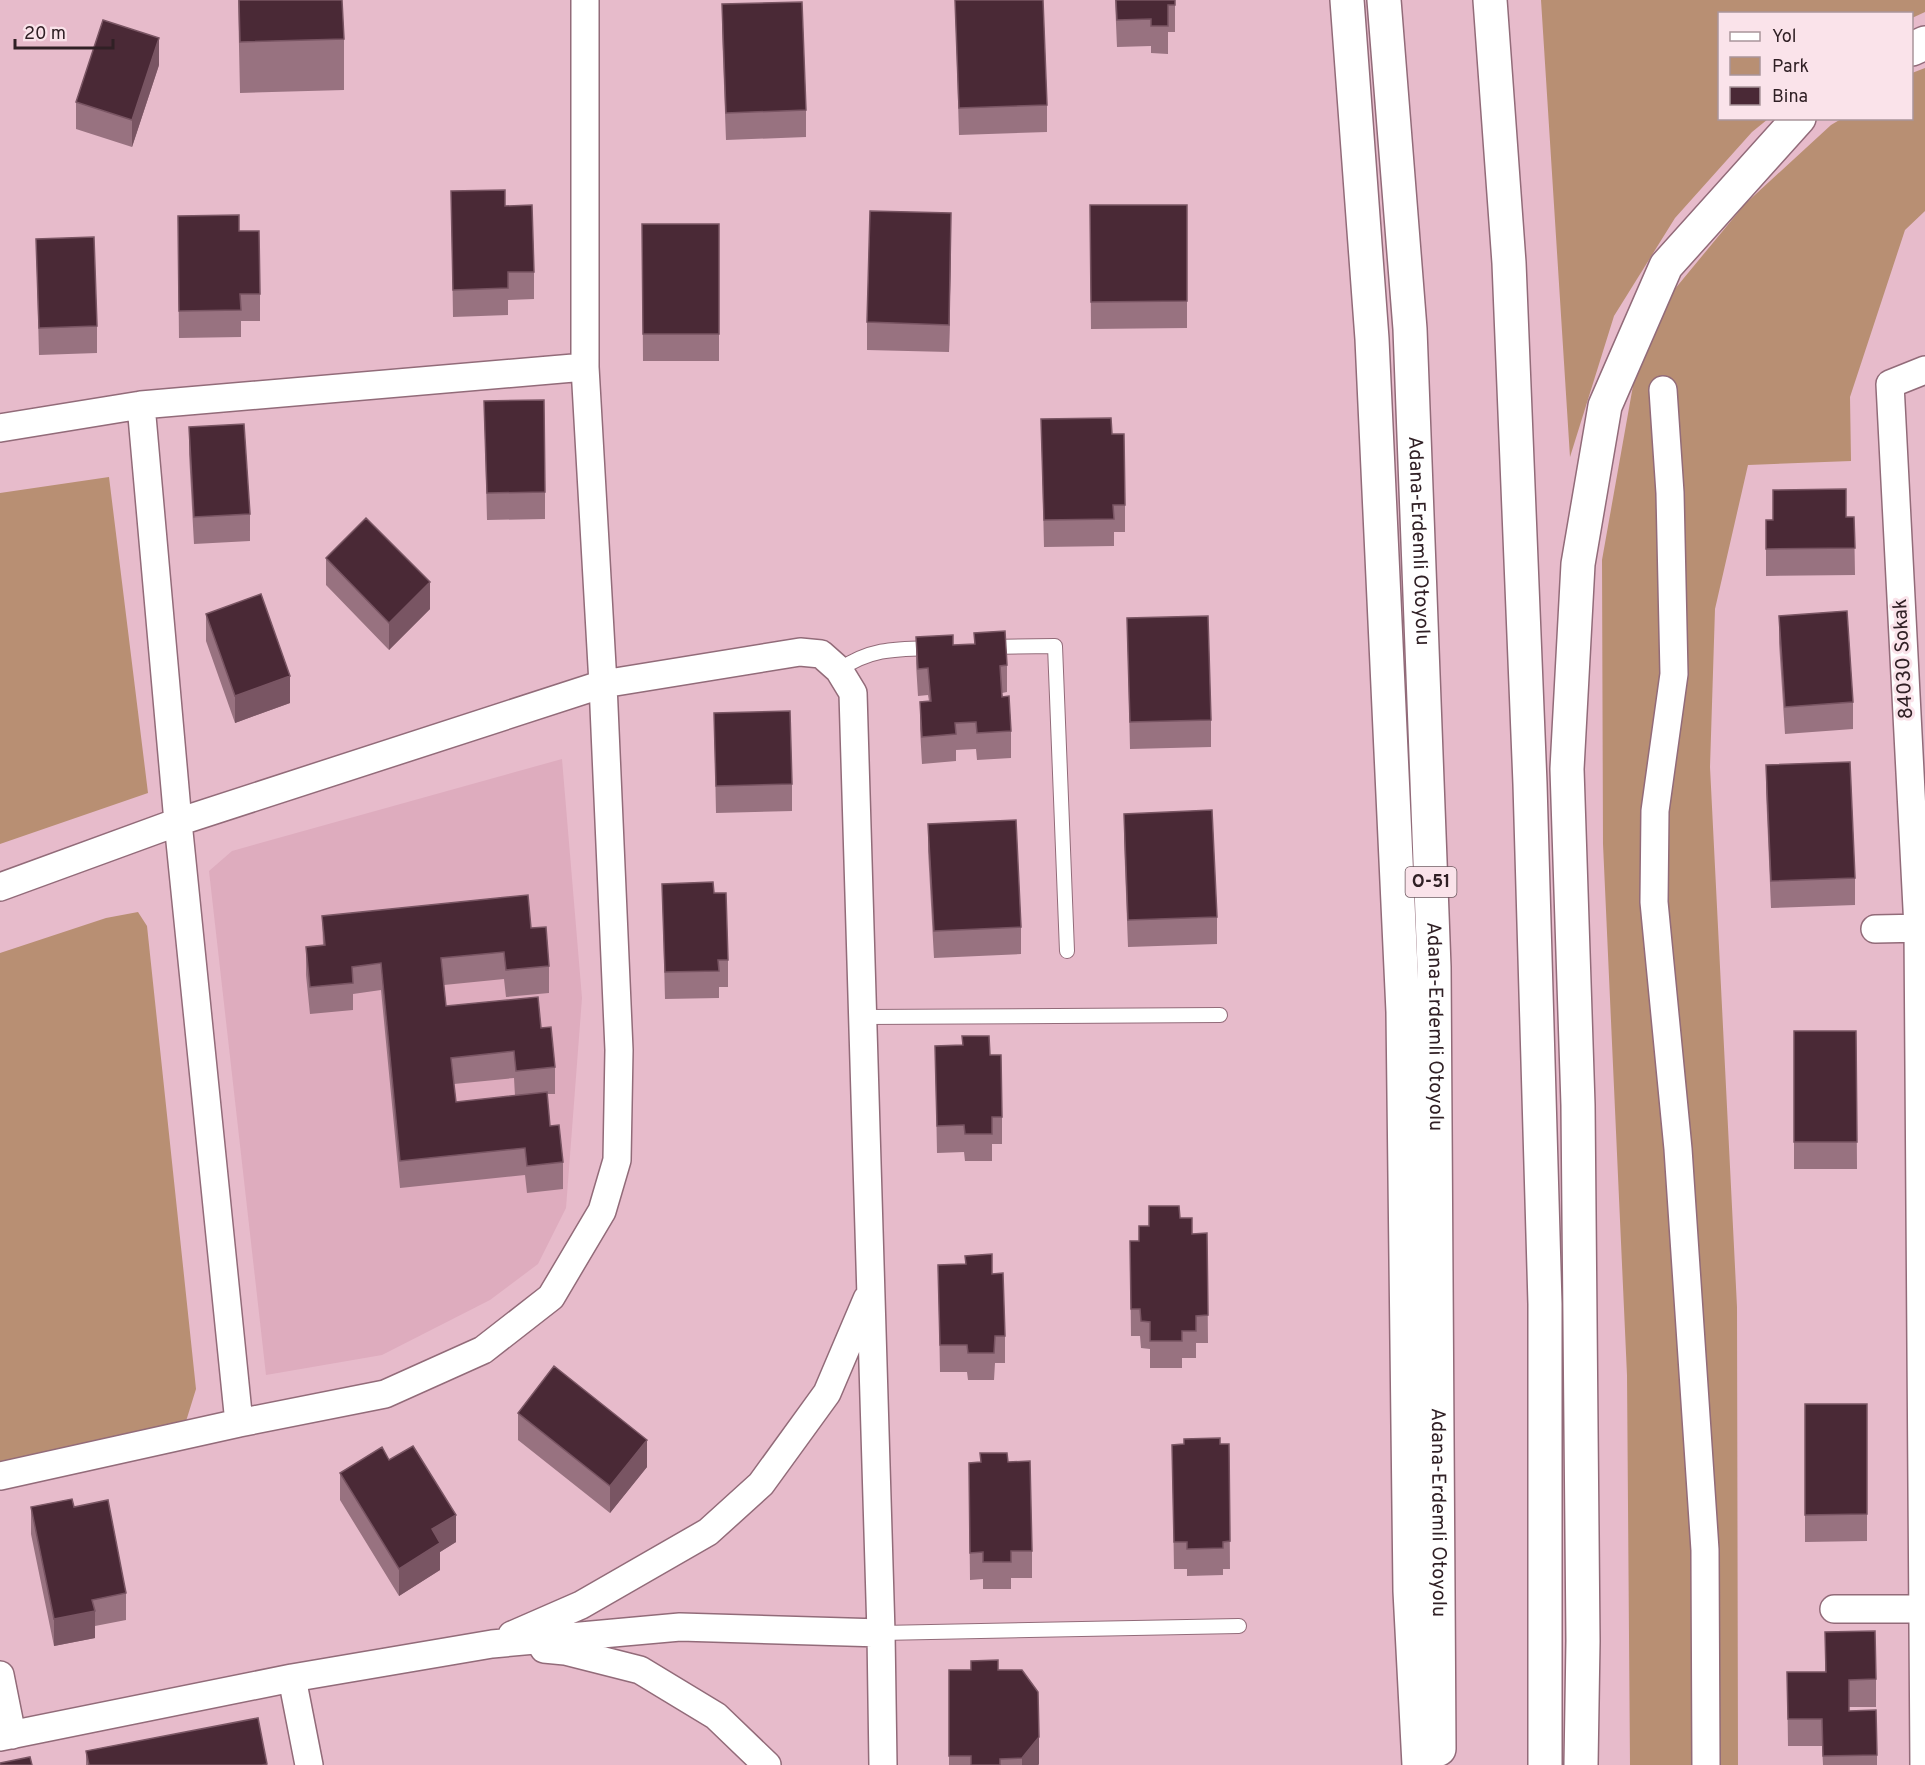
<svg xmlns="http://www.w3.org/2000/svg" width="1925" height="1765" font-family="Overpass,sans-serif">
	<style>
		.built { fill: #deacbe }
		.green { fill: #b88f73 }
		.lines { fill: none; stroke-linecap: round; stroke-linejoin: round }
		.lane-casing { stroke: #926b79; stroke-width: 16 }
		.street-casing { stroke: #926b79; stroke-width: 30 }
		.highway-casing { stroke: #926b79; stroke-width: 36 }
		.lane { stroke: #fff; stroke-width: 14 }
		.street { stroke: #fff; stroke-width: 27 }
		.highway { stroke: #fff; stroke-width: 33 }
		.wall { fill: #987280; fill-rule: evenodd }
		.shaded-wall { fill: #795563 }
		.building { fill: #4a2936; stroke: #795563; stroke-width: 1.5 }
		.labels { text-anchor: middle; dominant-baseline: central; stroke-width: 6; stroke-linejoin: round; paint-order: stroke }
		.shield { fill: #fae3ea; stroke: #6d5a60; stroke-width: 1.5 }
		.shield-label { font-size: 18px; font-weight: bold; fill: #302025 }
		.street-label { font-size: 20px; fill: #302025; stroke: #fae3ea }
	</style>
	<rect width="100%" height="100%" fill="#e7bbcb"/>
	<path class="built" d="M 562,759 L 582,998 L 566,1208 L 538,1264 L 490,1300 L 382,1355 L 266,1375 L 209,871 L 232,851 Z"/>
	<path class="green" d="M 1541,0 L 1925,0 L 1925,12 L 1912,18 L 1912,14 L 1720,14 L 1720,118 L 1768,119 L 1752,132 L 1675,218 L 1614,316 L 1570,457 Z
		M 1925,68 L 1925,211 L 1905,230 L 1850,397 L 1851,461 L 1748,465 L 1715,609 L 1710,767 L 1737,1307 L 1738,1765 L 1630,1765 L 1627,1375 L 1603,844 L 1602,560 L 1634,380 L 1674,290 L 1745,204 L 1831,125 L 1841,119 L 1912,118 L 1912,73 Z
		M 109,477 L 148,793 L 0,844 L 0,493 Z
		M 138,912 L 147,926 L 196,1389 L 183,1431 L 0,1467 L 0,953 L 106,918 Z"/>
	<g class="lines">
		<defs>
			<path id="lane" d="M 989,647 L 1055,646 L 1067,951
				M 839,670 C 871,648 896,649 934,648
				M 863,1017 L 1220,1015
				M 881,1633 L 1239,1626"/>
			<path id="street" d="M 1663,390 L 1670,493 L 1674,674 L 1655,811 L 1654,902 L 1678,1149 L 1705,1550 L 1706,1765
				M 141,405 L 178,822 L 239,1423
				M 0,428 L 141,405 L 585,367
				M 0,887 L 178,822 L 603,684 L 800,652 L 821,654 L 839,670 L 853,693 L 881,1633 L 883,1765
				M 1875,929 L 1925,928
				M 0,1476 L 239,1423 L 385,1394 L 483,1350 L 551,1297 L 602,1211 L 617,1160 L 619,1050 L 603,684 L 585,367 L 585,0
				M 1834,1609 L 1925,1609
				M 512,1635 L 581,1605 L 708,1532 L 761,1484 L 827,1393 L 867,1299
				M 544,1649 L 565,1651 L 640,1670 L 716,1716 L 767,1765
				M 0,1675 L 12,1735
				M 292,1678 L 309,1765
				M 0,1737 L 292,1678 L 492,1644 L 680,1627 L 881,1633
				M 1924,1765 L 1918,928 L 1890,384 L 1925,370"/>
			<g id="highway">
				<path d="M 1347,0 L 1372,339 L 1403,1012 L 1410,1591 L 1419,1765"/>
				<path id="s1" d="M 1384,0 L 1410,329 L 1434,967 L 1439,1749"/>
				<path d="M 1490,0 L 1509,263 L 1530,784 L 1545,1304 L 1545,1765"/>
				<path d="M 1912,49 L 1925,43"/>
				<path d="M 1581,1765 L 1583,1641 L 1578,1105 L 1567,769 L 1578,564 L 1605,406 L 1666,266 L 1799,118"/>
			</g>
		</defs>
		<use href="#lane" class="lane-casing"/>
		<use href="#street" class="street-casing"/>
		<use href="#highway" class="highway-casing"/>
		<use href="#lane" class="lane"/>
		<use href="#street" class="street"/>
		<use href="#highway" class="highway"/>
	</g>
	<path class="wall" d="M 238,0 L 344,39 L 344,90 L 240,93 Z
		M 955,0 L 1047,105 L 1047,132 L 959,135 Z
		M 1115,0 L 1175,0 L 1175,32 L 1168,32 L 1168,54 L 1151,53 L 1151,46 L 1117,47 Z
		M 722,4 L 806,110 L 806,137 L 726,140 L 722,31 Z
		M 159,65 L 132,147 L 76,129 L 76,102 Z
		M 451,191 L 505,206 L 534,272 L 534,299 L 508,300 L 508,315 L 453,317 Z
		M 1090,205 L 1187,205 L 1187,328 L 1091,329 Z
		M 642,224 L 719,224 L 719,361 L 643,361 Z
		M 239,231 L 260,294 L 260,321 L 241,321 L 241,337 L 179,338 L 178,243 Z
		M 36,239 L 97,326 L 97,353 L 39,355 Z
		M 951,240 L 949,352 L 867,350 L 867,322 Z
		M 484,401 L 545,492 L 545,519 L 487,520 Z
		M 1041,419 L 1112,434 L 1125,505 L 1125,532 L 1114,532 L 1114,546 L 1044,547 Z
		M 189,427 L 250,514 L 250,541 L 194,544 L 189,454 Z
		M 1846,517 L 1854,517 L 1855,575 L 1766,576 L 1766,520 Z
		M 326,558 L 430,609 L 389,650 L 326,585 Z
		M 206,614 L 290,703 L 235,723 L 206,641 Z
		M 1779,616 L 1853,702 L 1853,729 L 1785,734 L 1779,643 Z
		M 1127,618 L 1211,720 L 1211,747 L 1130,749 Z
		M 974,633 L 1007,665 L 1007,692 L 1002,693 L 1011,731 L 1011,758 L 977,760 L 976,749 L 956,750 L 956,761 L 922,764 L 920,729 L 920,702 L 929,701 L 928,695 L 918,696 L 916,664 L 916,637 L 953,645 L 974,644 Z
		M 714,713 L 792,784 L 792,811 L 716,813 Z
		M 1766,765 L 1855,878 L 1855,905 L 1771,908 L 1766,792 Z
		M 1124,814 L 1217,917 L 1217,944 L 1128,947 L 1124,841 Z
		M 928,824 L 1021,927 L 1021,954 L 934,958 L 928,851 Z
		M 662,884 L 714,893 L 728,960 L 728,987 L 719,987 L 719,998 L 665,999 Z
		M 322,916 L 531,928 L 549,966 L 549,993 L 506,997 L 504,979 L 444,985 L 446,1006 L 541,1028 L 555,1067 L 555,1094 L 547,1094 L 550,1126 L 563,1162 L 563,1189 L 527,1193 L 525,1175 L 400,1188 L 381,990 L 353,994 L 353,1010 L 310,1014 L 306,975 L 306,947 L 323,945 ZM 514,1078 L 515,1096 L 456,1102 L 454,1084 Z
		M 1794,1031 L 1856,1031 L 1857,1169 L 1794,1169 Z
		M 962,1036 L 990,1055 L 1002,1117 L 1002,1144 L 992,1144 L 992,1161 L 965,1161 L 964,1152 L 937,1153 L 935,1046 L 962,1045 Z
		M 1180,1218 L 1192,1234 L 1207,1233 L 1208,1343 L 1196,1343 L 1196,1358 L 1182,1358 L 1182,1368 L 1150,1368 L 1150,1349 L 1141,1348 L 1140,1336 L 1131,1336 L 1130,1241 L 1139,1241 L 1149,1226 Z
		M 965,1256 L 992,1274 L 1005,1336 L 1005,1363 L 995,1363 L 994,1380 L 968,1380 L 967,1372 L 940,1372 L 938,1265 L 965,1264 Z
		M 1805,1404 L 1867,1404 L 1867,1541 L 1805,1542 Z
		M 518,1413 L 647,1467 L 610,1513 L 518,1440 Z
		M 1229,1444 L 1230,1569 L 1223,1569 L 1223,1575 L 1187,1576 L 1187,1569 L 1174,1569 L 1172,1445 Z
		M 389,1460 L 456,1542 L 440,1552 L 440,1570 L 399,1596 L 340,1500 L 340,1473 Z
		M 1008,1462 L 1032,1551 L 1032,1578 L 1011,1578 L 1011,1589 L 983,1589 L 983,1579 L 970,1580 L 969,1490 Z
		M 31,1507 L 74,1507 L 126,1593 L 126,1620 L 95,1626 L 95,1638 L 54,1646 L 31,1534 Z
		M 1825,1632 L 1876,1679 L 1876,1707 L 1849,1707 L 1849,1711 L 1877,1755 L 1877,1765 L 1823,1765 L 1822,1746 L 1788,1746 L 1787,1672 L 1825,1672 Z
		M 949,1670 L 998,1670 L 1039,1764 L 1038,1765 L 949,1765 Z
		M 258,1718 L 267,1765 L 86,1765 L 86,1751 Z"/>
	<path class="shaded-wall" d="M 159,38 L 159,65 L 132,147 L 132,120 Z
		M 951,213 L 951,240 L 949,352 L 949,325 Z
		M 430,582 L 430,609 L 389,650 L 389,623 Z
		M 290,676 L 290,703 L 235,723 L 235,696 Z
		M 647,1440 L 647,1467 L 610,1513 L 610,1486 Z
		M 456,1515 L 456,1542 L 440,1552 L 440,1570 L 399,1596 L 399,1569 L 432,1529 Z
		M 95,1611 L 95,1638 L 54,1646 L 54,1619 Z
		M 1039,1737 L 1039,1764 L 1038,1765 L 1022,1765 L 1022,1758 Z"/>
	<path class="building" d="M 239,0 L 342,0 L 344,39 L 240,42 Z
		M 955,0 L 1043,0 L 1047,105 L 959,108 Z
		M 1116,0 L 1175,0 L 1175,5 L 1168,5 L 1168,26 L 1151,26 L 1151,19 L 1117,20 Z
		M 802,2 L 806,110 L 726,113 L 722,4 Z
		M 103,20 L 159,38 L 132,120 L 76,102 Z
		M 505,190 L 505,206 L 532,205 L 534,272 L 508,272 L 508,288 L 453,290 L 451,191 Z
		M 1090,205 L 1187,205 L 1187,301 L 1091,302 Z
		M 870,211 L 951,213 L 949,325 L 867,322 Z
		M 239,215 L 239,231 L 259,231 L 260,294 L 240,294 L 241,310 L 179,311 L 178,216 Z
		M 642,224 L 719,224 L 719,334 L 643,334 Z
		M 94,237 L 97,326 L 39,328 L 36,239 Z
		M 544,400 L 545,492 L 487,493 L 484,401 Z
		M 1111,418 L 1112,434 L 1124,434 L 1125,505 L 1113,505 L 1114,519 L 1044,520 L 1041,419 Z
		M 244,424 L 250,514 L 194,517 L 189,427 Z
		M 1846,489 L 1846,517 L 1854,517 L 1855,548 L 1766,549 L 1766,520 L 1773,520 L 1773,490 Z
		M 366,518 L 430,582 L 389,623 L 326,558 Z
		M 261,594 L 290,676 L 235,696 L 206,614 Z
		M 1847,611 L 1853,702 L 1785,707 L 1779,616 Z
		M 1208,616 L 1211,720 L 1130,722 L 1127,618 Z
		M 1005,631 L 1007,665 L 1000,666 L 1002,697 L 1009,696 L 1011,731 L 977,733 L 976,722 L 955,723 L 956,734 L 922,737 L 920,702 L 931,701 L 928,668 L 918,669 L 916,637 L 953,635 L 953,645 L 975,644 L 974,633 Z
		M 790,711 L 792,784 L 716,786 L 714,713 Z
		M 1850,762 L 1855,878 L 1771,881 L 1766,765 Z
		M 1212,810 L 1217,917 L 1128,920 L 1124,814 Z
		M 1016,820 L 1021,927 L 934,931 L 928,824 Z
		M 713,882 L 714,893 L 726,893 L 728,960 L 718,960 L 719,971 L 665,972 L 662,884 Z
		M 528,895 L 531,928 L 546,927 L 549,966 L 506,970 L 504,952 L 441,958 L 446,1006 L 538,997 L 541,1028 L 551,1027 L 555,1067 L 516,1071 L 514,1051 L 451,1058 L 456,1102 L 547,1092 L 550,1126 L 559,1125 L 563,1162 L 527,1166 L 525,1148 L 400,1161 L 381,963 L 352,967 L 353,983 L 310,987 L 306,947 L 325,945 L 322,916 Z
		M 1794,1031 L 1856,1031 L 1857,1142 L 1794,1142 Z
		M 962,1036 L 989,1036 L 990,1055 L 1001,1055 L 1002,1117 L 992,1117 L 992,1134 L 965,1134 L 964,1125 L 937,1126 L 935,1046 L 963,1045 Z
		M 1149,1206 L 1179,1206 L 1180,1218 L 1192,1218 L 1192,1234 L 1207,1233 L 1208,1315 L 1196,1316 L 1196,1331 L 1182,1331 L 1182,1341 L 1150,1341 L 1150,1322 L 1141,1321 L 1140,1309 L 1131,1309 L 1130,1241 L 1139,1241 L 1139,1226 L 1149,1226 Z
		M 992,1254 L 992,1274 L 1003,1273 L 1005,1336 L 995,1336 L 994,1353 L 968,1353 L 967,1345 L 940,1345 L 938,1265 L 966,1264 L 965,1256 Z
		M 554,1366 L 647,1440 L 610,1486 L 518,1413 Z
		M 1805,1404 L 1867,1404 L 1867,1514 L 1805,1515 Z
		M 1220,1438 L 1220,1444 L 1229,1444 L 1230,1541 L 1223,1542 L 1223,1548 L 1187,1549 L 1187,1542 L 1174,1542 L 1172,1445 L 1184,1444 L 1184,1439 Z
		M 413,1446 L 456,1515 L 432,1529 L 440,1543 L 399,1569 L 340,1473 L 382,1447 L 389,1460 Z
		M 980,1453 L 1007,1453 L 1008,1462 L 1030,1461 L 1032,1551 L 1011,1551 L 1011,1562 L 983,1562 L 983,1552 L 970,1553 L 969,1463 L 981,1462 Z
		M 72,1499 L 74,1507 L 108,1500 L 126,1593 L 92,1600 L 95,1611 L 54,1619 L 31,1507 Z
		M 1875,1631 L 1876,1679 L 1849,1680 L 1849,1711 L 1876,1710 L 1877,1755 L 1823,1756 L 1822,1719 L 1788,1719 L 1787,1672 L 1826,1672 L 1825,1632 Z
		M 998,1660 L 998,1670 L 1022,1670 L 1038,1692 L 1039,1737 L 1022,1758 L 1000,1759 L 1000,1765 L 971,1765 L 971,1756 L 949,1756 L 949,1670 L 971,1670 L 971,1661 Z
		M 258,1718 L 267,1764 L 262,1765 L 89,1765 L 86,1751 Z
		M 30,1757 L 32,1765 L 0,1765 L 0,1763 Z"/>
	<g class="labels">
		<rect class="shield" x="1405.5" y="867" width="51" height="30" rx="4.5"/>
		<g class="shield-label">
			<text x="1431" y="882">O-51</text>
		</g>
		<g class="street-label">
			<text stroke="none"><textPath href="#s1" startOffset="542">Adana-Erdemli Otoyolu</textPath></text>
			<text transform="translate(1904 659) rotate(-93)">84030 Sokak</text>
			<text stroke="none"><textPath href="#s1" startOffset="1028">Adana-Erdemli Otoyolu</textPath></text>
			<text stroke="none"><textPath href="#s1" startOffset="1514">Adana-Erdemli Otoyolu</textPath></text>
		</g>
	</g>
	<rect x="1718" y="12" width="195" height="108" fill="#fae3ea" stroke="#a9959b" stroke-width="1.5"/>
	<rect x="1730" y="32" width="30" height="9" fill="#ffffff" stroke="#a9959b" stroke-width="1.5"/>
	<text x="1772" y="42" font-size="18" fill="#302025">Yol</text>
	<rect x="1730" y="57" width="30" height="18" fill="#b88f73" stroke="#a9959b" stroke-width="1.5"/>
	<text x="1772" y="72" font-size="18" fill="#302025">Park</text>
	<rect x="1730" y="87" width="30" height="18" fill="#4a2936" stroke="#a9959b" stroke-width="1.5"/>
	<text x="1772" y="102" font-size="18" fill="#302025">Bina</text>
	<path d="M15 39v9h98v-9" fill="none" stroke="#302025" stroke-width="3"/>
	<text x="24" y="39" font-size="18" fill="#302025" stroke="#fae3ea" stroke-width="4.5" paint-order="stroke">20 m</text>
</svg>
